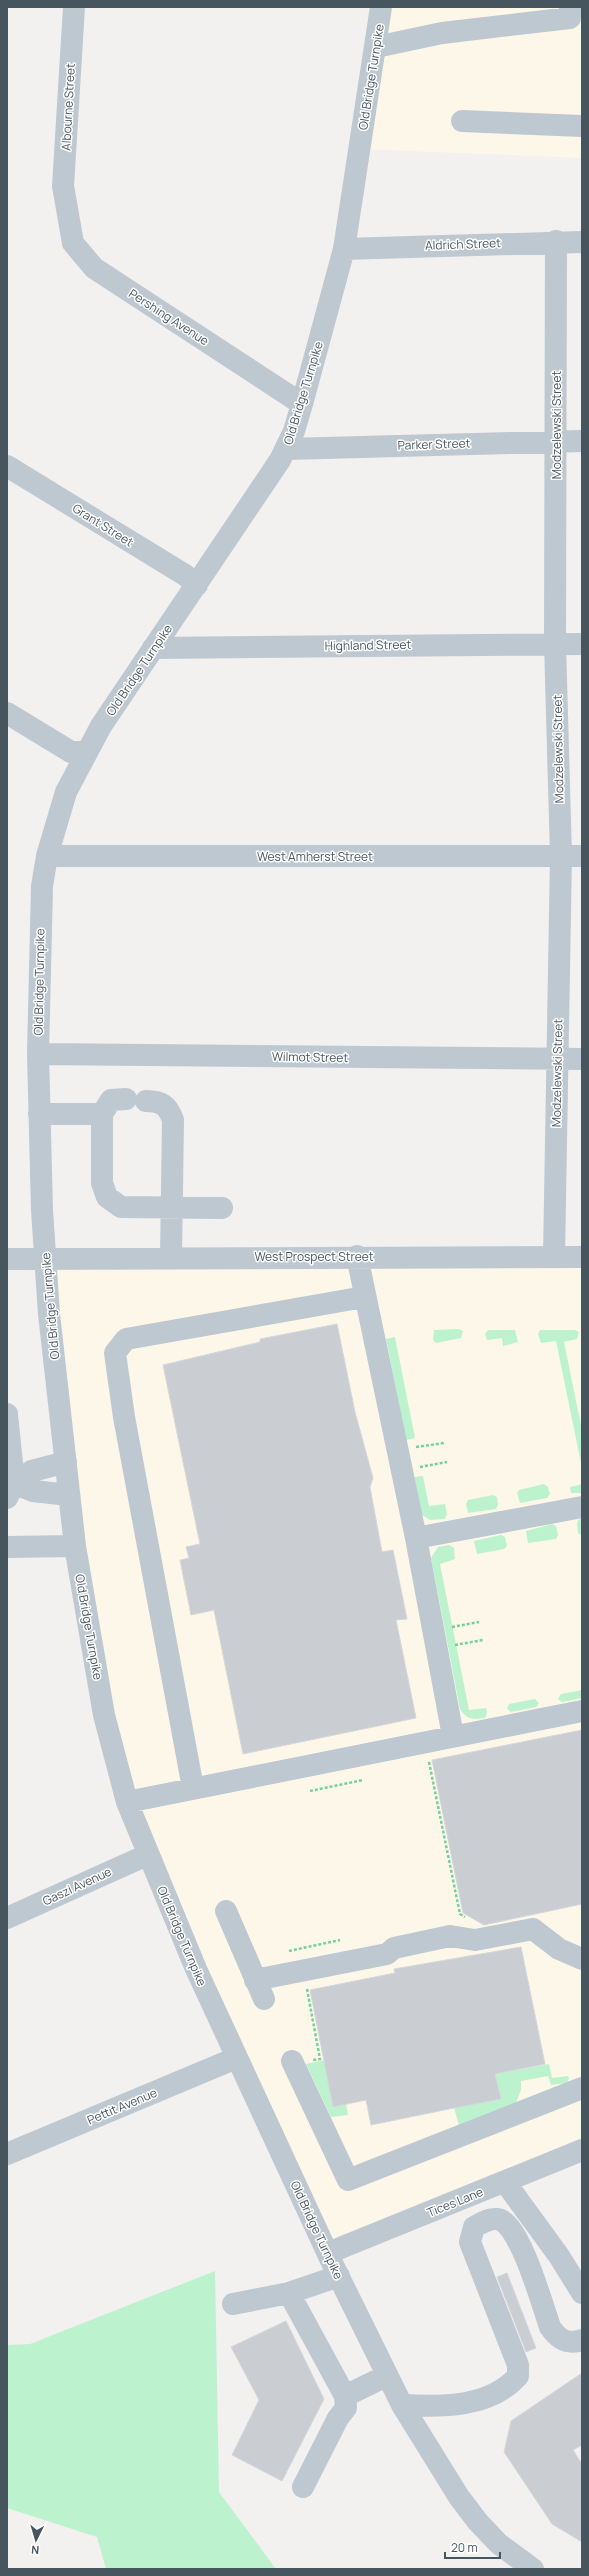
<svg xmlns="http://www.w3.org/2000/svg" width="589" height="2576" font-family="Manrope,sans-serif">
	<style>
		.commercial { fill: #fdf7ea }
		.green { fill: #bdf2cf }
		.building { fill: #caced3; stroke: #d4d7dc }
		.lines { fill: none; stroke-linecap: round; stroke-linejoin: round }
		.path { stroke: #73d19f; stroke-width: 2.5; stroke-dasharray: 3 2; stroke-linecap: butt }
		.minor { stroke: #bdc8d0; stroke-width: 22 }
		.labels { text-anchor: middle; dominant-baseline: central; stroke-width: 3; stroke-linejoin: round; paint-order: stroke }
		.street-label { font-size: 12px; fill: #47555f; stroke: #fff }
	</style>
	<rect width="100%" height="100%" fill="#f3f0f0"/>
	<path class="commercial" d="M 381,7 L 582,7 L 582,158 L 360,149 Z
		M 582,1257 L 582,2150 L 328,2253 L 236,2058 L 104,1715 L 45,1258 Z"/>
	<path class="green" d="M 459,1329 L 463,1331 L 461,1338 L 436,1343 L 433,1340 L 434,1330 Z
		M 488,1330 L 515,1330 L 518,1342 L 503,1346 L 502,1338 L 487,1340 L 485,1334 Z
		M 540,1330 L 575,1330 L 579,1332 L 577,1339 L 564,1342 L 582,1430 L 582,1468 L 556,1341 L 541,1343 L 538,1334 Z
		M 395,1337 L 415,1438 L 406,1440 L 386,1339 Z
		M 423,1476 L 429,1506 L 445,1504 L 447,1514 L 445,1519 L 430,1520 L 422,1515 L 414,1477 Z
		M 544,1484 L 548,1487 L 550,1494 L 547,1498 L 520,1503 L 517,1493 L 519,1490 Z
		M 582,1484 L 582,1493 L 571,1493 L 570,1487 Z
		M 493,1495 L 497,1497 L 498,1505 L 496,1509 L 468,1513 L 466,1504 L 468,1500 Z
		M 579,1519 L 582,1519 L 582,1535 L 578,1533 L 577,1523 Z
		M 552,1524 L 556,1526 L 558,1535 L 556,1539 L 528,1543 L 526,1531 Z
		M 501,1535 L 505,1537 L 507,1546 L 504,1549 L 477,1554 L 474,1541 Z
		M 449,1545 L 454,1548 L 455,1559 L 440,1564 L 469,1710 L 486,1708 L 487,1713 L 485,1718 C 473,1720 466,1719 460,1709 L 431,1558 L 438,1547 Z
		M 582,1690 L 582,1698 L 562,1702 L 558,1699 L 561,1694 Z
		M 535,1699 L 539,1703 L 536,1707 L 511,1712 L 507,1709 L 509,1704 Z
		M 324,2060 L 333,2106 L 346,2104 L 348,2115 L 331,2117 L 306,2064 Z
		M 549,2064 L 552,2078 L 568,2076 L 569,2078 L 567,2083 L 551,2085 L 548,2076 L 521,2081 L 521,2090 L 516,2103 L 459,2125 L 454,2108 L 500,2099 L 495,2074 Z
		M 215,2271 L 219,2492 L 276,2569 L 106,2569 L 97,2537 L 7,2508 L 7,2345 L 30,2344 Z"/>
	<path class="building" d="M 337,1324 L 355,1412 L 373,1478 L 370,1487 L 382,1552 L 393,1550 L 407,1619 L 396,1620 L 416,1718 L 243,1754 L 214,1610 L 191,1615 L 180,1560 L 189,1558 L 186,1547 L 200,1544 L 163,1365 L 260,1342 L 260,1339 Z
		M 582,1730 L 582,1904 L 484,1925 L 463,1913 L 432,1760 Z
		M 521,1947 L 545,2064 L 495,2074 L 501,2099 L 454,2108 L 371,2125 L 366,2100 L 333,2107 L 310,1990 L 395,1973 L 394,1969 Z
		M 507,2273 L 536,2348 L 526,2352 L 497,2277 Z
		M 286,2321 L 324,2399 L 282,2481 L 232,2455 L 259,2400 L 231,2347 Z
		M 582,2373 L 582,2445 L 573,2450 L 582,2464 L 582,2542 L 552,2524 L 504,2452 L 511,2421 Z"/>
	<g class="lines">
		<path class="path" d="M 416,1447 L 444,1443
			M 420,1467 L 447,1462
			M 452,1627 L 479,1622
			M 455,1645 L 483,1640
			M 429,1762 L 460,1914 L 465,1917
			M 310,1791 L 363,1780
			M 289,1951 L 340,1940
			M 307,1989 L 320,2059 L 313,2060"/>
		<path class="minor" d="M 74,7 L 63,186 L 73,243 L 94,268 L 302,404
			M 381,7 L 344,249 L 302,404 L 294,431 L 280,460 L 101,726 L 66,792 L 47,856 L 42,886 L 38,1054 L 42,1210 L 49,1314 L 75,1546 L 104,1715 L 127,1802 L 196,1969 L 333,2265 L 402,2405 L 459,2497 L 478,2522 L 499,2544 L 533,2569
			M 376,47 L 442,33 L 570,18 L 570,7
			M 462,121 L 582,126
			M 344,249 L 582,242
			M 287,449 L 582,441
			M 7,466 L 185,575 L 197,585
			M 153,648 L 582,644
			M 7,713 L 71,752 L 86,752
			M 47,856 L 582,856
			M 38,1054 L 582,1059
			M 146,1101 C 162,1101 168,1106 173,1120 L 171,1257
			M 39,1114 L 102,1114 L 102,1183 L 107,1197 L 121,1207 L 222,1208
			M 102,1114 L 111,1100 L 126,1099
			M 357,1256 L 416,1538 L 453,1736
			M 554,1257 L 561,856 L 555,643 L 556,241
			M 7,1259 L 582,1257
			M 7,1414 L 14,1483 L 7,1498
			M 66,1462 L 32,1471 L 14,1483 L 33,1491 L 69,1495
			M 416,1538 L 582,1507
			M 7,1547 L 75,1546
			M 193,1788 L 124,1417 L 115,1353 L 126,1339 L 364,1297
			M 127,1802 L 582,1711
			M 226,1911 L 264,1999
			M 7,1918 L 147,1855
			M 255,1980 L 387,1954 L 394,1948 L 450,1936 L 475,1940 L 533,1929 L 559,1949 L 582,1959
			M 292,2061 L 348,2180 L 582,2088
			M 7,2154 L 236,2058
			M 505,2182 L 559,2256 L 582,2293
			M 328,2253 L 582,2150
			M 289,2293 L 345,2396 L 346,2408 L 338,2418 L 303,2487
			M 233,2304 L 289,2293 L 339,2276
			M 345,2396 L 386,2376
			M 402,2405 C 441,2407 490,2408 518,2376 L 518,2365 L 470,2242 L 474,2227 C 480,2224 489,2218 497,2219 C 519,2220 543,2307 550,2327 C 558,2339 567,2345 582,2340"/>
	</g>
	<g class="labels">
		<g class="street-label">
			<text transform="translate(371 77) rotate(-81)">Old Bridge Turnpike</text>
			<text transform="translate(68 107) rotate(-87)">Albourne Street</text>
			<text transform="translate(463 244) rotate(-2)">Aldrich Street</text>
			<text transform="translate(169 317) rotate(33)">Pershing Avenue</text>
			<text transform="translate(303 393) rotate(-73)">Old Bridge Turnpike</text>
			<text transform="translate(556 425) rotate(-90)">Modzelewski Street</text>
			<text transform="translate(434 444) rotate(-2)">Parker Street</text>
			<text transform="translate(103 525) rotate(32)">Grant Street</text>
			<text transform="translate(368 645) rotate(-1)">Highland Street</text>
			<text transform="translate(139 670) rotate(-56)">Old Bridge Turnpike</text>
			<text transform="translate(558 749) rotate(-91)">Modzelewski Street</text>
			<text x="315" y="856">West Amherst Street</text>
			<text transform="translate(39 982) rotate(-89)">Old Bridge Turnpike</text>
			<text transform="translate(310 1057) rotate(1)">Wilmot Street</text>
			<text transform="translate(557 1073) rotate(-89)">Modzelewski Street</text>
			<text x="314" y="1256">West Prospect Street</text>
			<text transform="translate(50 1306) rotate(-95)">Old Bridge Turnpike</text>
			<text transform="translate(89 1627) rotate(80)">Old Bridge Turnpike</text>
			<text transform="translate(77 1886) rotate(-25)">Gaszi Avenue</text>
			<text transform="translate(182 1936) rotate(67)">Old Bridge Turnpike</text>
			<text transform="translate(122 2106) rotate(-23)">Pettit Avenue</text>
			<text transform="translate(455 2202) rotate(-22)">Tices Lane</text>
			<text transform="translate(317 2230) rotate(65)">Old Bridge Turnpike</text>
		</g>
	</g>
	<rect width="589" height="2576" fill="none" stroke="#47555f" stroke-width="16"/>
	<g transform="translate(36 2540) rotate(185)" stroke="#ffffff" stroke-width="3" paint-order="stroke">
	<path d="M0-3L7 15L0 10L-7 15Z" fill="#47555f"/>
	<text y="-6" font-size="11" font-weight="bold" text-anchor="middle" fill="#47555f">N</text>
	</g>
	<path d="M445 2552v6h55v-6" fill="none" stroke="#47555f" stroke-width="2"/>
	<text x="451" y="2552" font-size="12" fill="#47555f" stroke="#ffffff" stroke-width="3" paint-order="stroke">20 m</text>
</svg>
